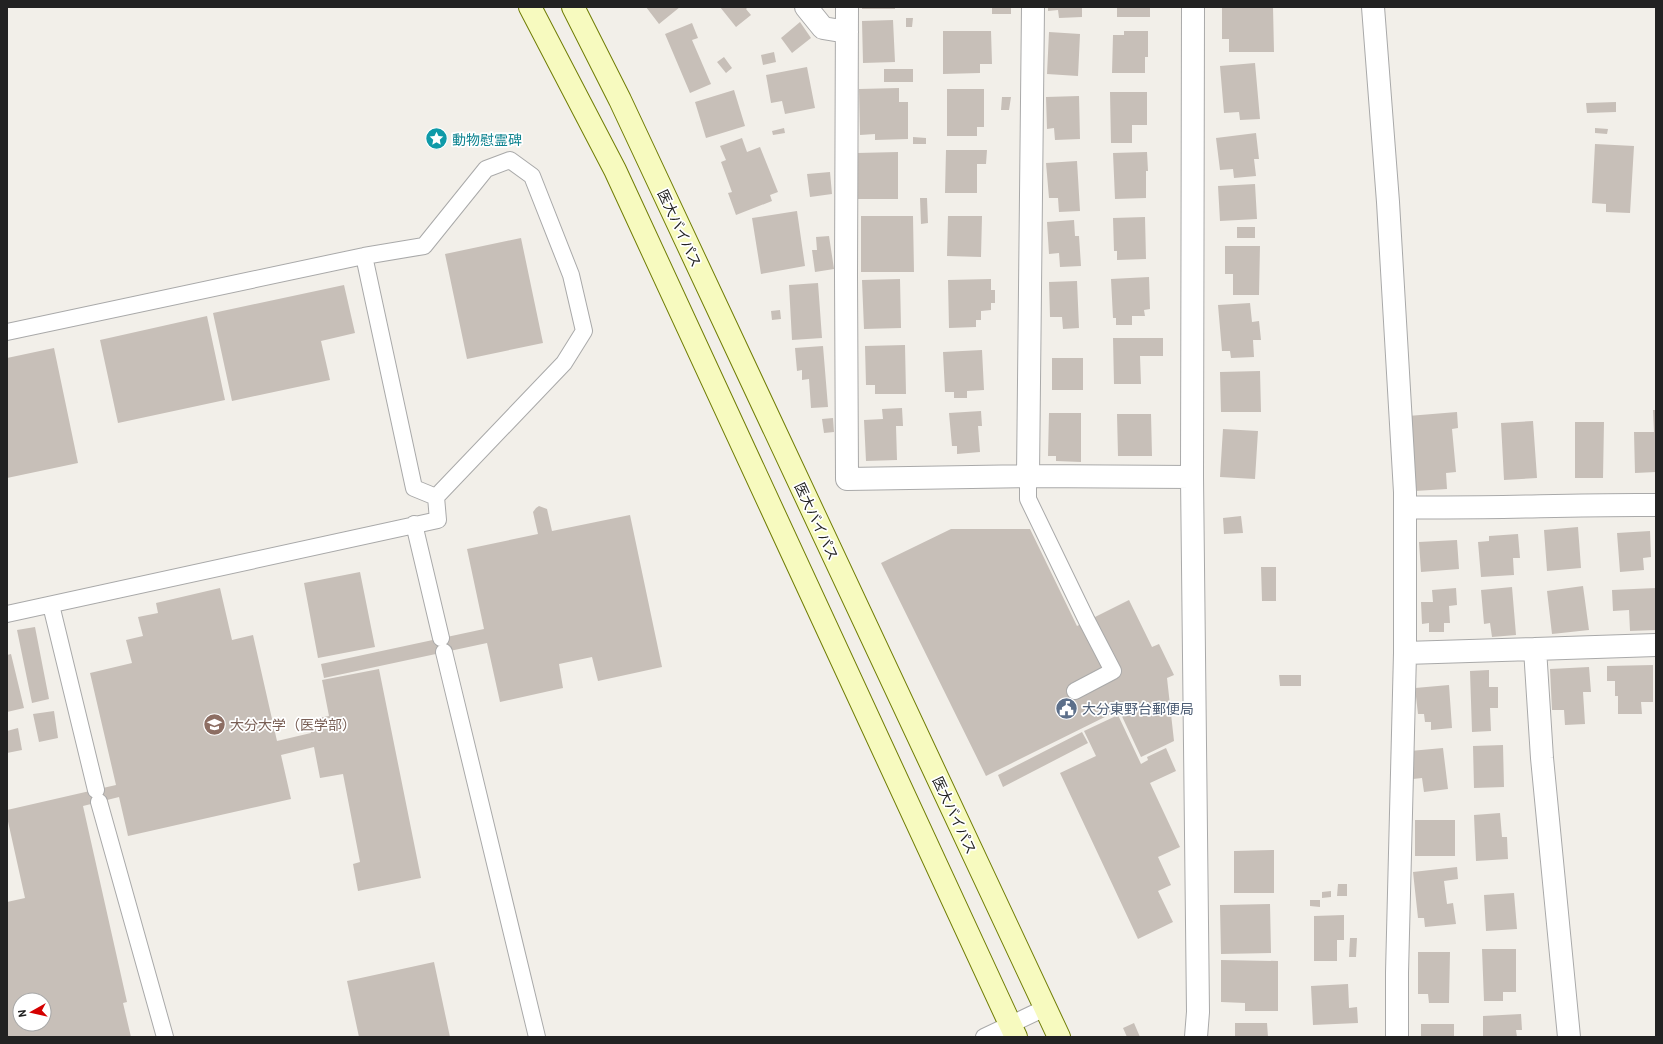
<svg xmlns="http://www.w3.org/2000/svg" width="1663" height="1044" font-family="Barlow,'Noto Sans JP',sans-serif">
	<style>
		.building { fill: #c7bfb8; fill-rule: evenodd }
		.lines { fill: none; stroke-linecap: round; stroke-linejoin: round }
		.lane-casing { stroke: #a9a9a9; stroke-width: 18 }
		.street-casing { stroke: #a9a9a9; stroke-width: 24 }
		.secondary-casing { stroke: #707d05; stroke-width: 24 }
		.lane { stroke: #fff; stroke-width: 16 }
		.street { stroke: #fff; stroke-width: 22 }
		.secondary { stroke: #f7fabf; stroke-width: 22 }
		.labels { text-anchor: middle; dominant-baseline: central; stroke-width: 3.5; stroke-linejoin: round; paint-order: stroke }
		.culture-label { font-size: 14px; fill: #0d838f; stroke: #fff; text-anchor: start }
		.street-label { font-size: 14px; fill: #222; stroke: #fff }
		.service-label { font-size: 14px; fill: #4e5e75; stroke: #fff; text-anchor: start }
		.education-label { font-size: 14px; fill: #785e54; stroke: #fff; text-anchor: start }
	</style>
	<rect width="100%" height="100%" fill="#f2efe9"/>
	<path class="building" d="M 646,7 L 680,7 L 659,24 Z
		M 720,7 L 748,7 L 746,9 L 751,15 L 736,27 Z
		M 862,7 L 895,7 L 895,9 L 862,9 Z
		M 992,7 L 1011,7 L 1011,14 L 992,14 Z
		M 1048,7 L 1082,7 L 1082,17 L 1059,18 L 1058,10 L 1048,11 Z
		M 1117,7 L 1150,7 L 1150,17 L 1117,17 Z
		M 1222,7 L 1273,7 L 1274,52 L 1229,52 L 1229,39 L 1222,39 Z
		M 906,18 L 913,18 L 912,27 L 906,27 Z
		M 893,20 L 895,62 L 863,63 L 862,21 Z
		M 800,22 L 811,38 L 792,53 L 781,38 Z
		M 692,23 L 698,38 L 692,40 L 711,84 L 690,93 L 665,34 Z
		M 943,31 L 991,31 L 992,64 L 980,64 L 980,73 L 943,74 Z
		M 1124,31 L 1148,31 L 1148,57 L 1145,57 L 1145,73 L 1112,73 L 1113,35 L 1124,35 Z
		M 1049,32 L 1080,34 L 1078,76 L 1047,74 Z
		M 774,52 L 776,62 L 763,65 L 761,55 Z
		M 724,57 L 732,68 L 726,73 L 717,62 Z
		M 1255,63 L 1260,119 L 1240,120 L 1239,112 L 1224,113 L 1220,66 Z
		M 807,67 L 815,108 L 785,114 L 782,101 L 771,103 L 766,75 Z
		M 884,69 L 913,69 L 913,82 L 884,82 Z
		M 899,88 L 899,102 L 908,102 L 908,139 L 875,140 L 875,134 L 860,135 L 859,89 Z
		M 947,89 L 984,89 L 984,127 L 977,127 L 977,136 L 947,136 Z
		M 734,90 L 745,126 L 706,138 L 695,102 Z
		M 1110,92 L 1147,92 L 1147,125 L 1132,125 L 1132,143 L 1111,143 Z
		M 1079,96 L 1080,139 L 1055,140 L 1054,128 L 1047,129 L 1046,97 Z
		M 1002,97 L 1011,97 L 1009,110 L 1001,110 Z
		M 1616,102 L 1616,112 L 1587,113 L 1586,103 Z
		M 784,128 L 785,133 L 773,135 L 772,131 Z
		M 1595,128 L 1608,129 L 1607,134 L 1595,133 Z
		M 1256,133 L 1259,159 L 1254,159 L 1256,176 L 1234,178 L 1233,169 L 1220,170 L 1216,138 Z
		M 913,137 L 926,138 L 926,144 L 913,144 Z
		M 742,138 L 747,152 L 760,147 L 778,192 L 770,195 L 772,201 L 736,215 L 728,193 L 732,192 L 721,162 L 726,160 L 720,146 Z
		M 1595,144 L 1634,146 L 1630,213 L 1606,212 L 1606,204 L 1592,203 Z
		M 946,150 L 987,150 L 986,164 L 977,164 L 977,193 L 945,193 Z
		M 898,152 L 898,199 L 857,199 L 857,153 Z
		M 1147,152 L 1148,171 L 1146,171 L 1146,198 L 1115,199 L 1113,153 Z
		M 1077,161 L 1080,211 L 1059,212 L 1058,198 L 1049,198 L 1046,163 Z
		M 830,172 L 832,194 L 810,197 L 807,174 Z
		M 1255,184 L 1257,219 L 1220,221 L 1218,186 Z
		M 920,198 L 927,198 L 928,223 L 921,224 Z
		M 797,211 L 805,266 L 761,274 L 752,218 Z
		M 861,216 L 913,216 L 914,272 L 861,272 Z
		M 948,216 L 982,216 L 981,257 L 947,256 Z
		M 1145,217 L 1146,259 L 1117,260 L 1117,251 L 1114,251 L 1113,218 Z
		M 1074,220 L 1075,236 L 1079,236 L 1081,266 L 1060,267 L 1059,253 L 1049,254 L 1047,222 Z
		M 1237,227 L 1255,227 L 1255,238 L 1237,238 Z
		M 829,236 L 834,269 L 815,272 L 812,250 L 817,250 L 816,237 Z
		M 521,238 L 543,343 L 467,359 L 445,254 Z
		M 1225,246 L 1260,246 L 1259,295 L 1233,295 L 1233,274 L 1225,274 Z
		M 1149,277 L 1150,309 L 1144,310 L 1145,316 L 1132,316 L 1132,325 L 1116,325 L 1116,318 L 1113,318 L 1111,279 Z
		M 900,279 L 901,328 L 864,329 L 862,280 Z
		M 991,279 L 991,290 L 995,290 L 995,303 L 991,303 L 991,310 L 981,311 L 981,320 L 976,320 L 976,327 L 949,328 L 948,280 Z
		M 1077,281 L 1079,328 L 1063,329 L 1062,317 L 1050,317 L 1049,282 Z
		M 818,283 L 822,338 L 792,340 L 789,285 Z
		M 344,285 L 355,333 L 321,341 L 330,380 L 232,401 L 213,313 Z
		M 1250,303 L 1252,322 L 1259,321 L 1261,340 L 1253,340 L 1254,357 L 1231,358 L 1230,351 L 1222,351 L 1218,305 Z
		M 780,310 L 781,319 L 772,320 L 771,311 Z
		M 207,316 L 225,400 L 118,423 L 100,340 Z
		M 1113,338 L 1163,338 L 1163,356 L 1140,356 L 1141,384 L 1114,384 Z
		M 905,345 L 906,394 L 875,394 L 875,385 L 866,385 L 865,346 Z
		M 823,346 L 828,407 L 811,408 L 809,379 L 802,380 L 802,370 L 797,371 L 795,348 Z
		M 54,348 L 78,463 L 7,478 L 7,358 Z
		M 982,350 L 984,390 L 967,391 L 967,398 L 954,398 L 954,392 L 945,392 L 943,352 Z
		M 1052,358 L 1083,358 L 1083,390 L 1052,390 Z
		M 1260,371 L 1261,412 L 1221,412 L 1220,372 Z
		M 902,408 L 903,426 L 896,426 L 897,460 L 866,461 L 864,420 L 883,419 L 882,409 Z
		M 1653,410 L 1656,410 L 1656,472 L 1635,473 L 1634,432 L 1654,432 Z
		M 981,411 L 982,426 L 978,426 L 980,452 L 957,454 L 957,446 L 952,446 L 949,413 Z
		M 1457,412 L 1458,428 L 1452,429 L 1456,472 L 1446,473 L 1447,489 L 1415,491 L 1408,416 Z
		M 1049,413 L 1081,413 L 1081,462 L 1056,461 L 1056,456 L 1048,456 Z
		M 1117,414 L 1151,414 L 1152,456 L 1118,456 Z
		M 833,418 L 834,432 L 824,433 L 822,419 Z
		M 1533,421 L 1537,478 L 1504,480 L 1501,423 Z
		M 1575,422 L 1604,422 L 1603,478 L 1575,478 Z
		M 1223,429 L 1258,431 L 1255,479 L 1220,477 Z
		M 539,506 L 547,509 L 552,531 L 630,515 L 662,667 L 598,681 L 592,657 L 559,664 L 563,688 L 500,702 L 487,643 L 324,678 L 321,664 L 484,629 L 467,549 L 538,534 L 533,512 L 536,508 Z
		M 1241,516 L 1243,533 L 1224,534 L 1223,518 Z
		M 1578,527 L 1581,568 L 1547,571 L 1544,530 Z
		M 951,529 L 1030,529 L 1077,626 L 1129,600 L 1152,647 L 1159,644 L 1174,675 L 1167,678 L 1174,741 L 1141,757 L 1119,710 L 986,776 L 881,563 Z
		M 1650,531 L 1651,557 L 1643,558 L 1644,570 L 1620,572 L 1617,533 Z
		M 1518,534 L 1520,558 L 1513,558 L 1514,575 L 1481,577 L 1478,542 L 1489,541 L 1489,536 Z
		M 1457,540 L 1459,569 L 1421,572 L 1419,542 Z
		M 1261,567 L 1276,567 L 1276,601 L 1262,601 Z
		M 360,572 L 375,647 L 318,658 L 304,583 Z
		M 1583,586 L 1589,630 L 1552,634 L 1547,591 Z
		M 1512,587 L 1516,635 L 1492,637 L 1490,623 L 1484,624 L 1481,590 Z
		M 220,588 L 232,640 L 253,635 L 277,741 L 311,733 L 309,720 L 329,716 L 322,680 L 379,669 L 421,878 L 358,891 L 353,864 L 360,862 L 343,774 L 320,778 L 314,747 L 281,755 L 291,799 L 128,836 L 119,797 L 83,806 L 127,1002 L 123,1003 L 131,1037 L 7,1037 L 7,902 L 25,898 L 7,817 L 7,810 L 116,785 L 90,673 L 132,663 L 126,640 L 143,636 L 138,617 L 158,613 L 156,603 ZM 20,1000 L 44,1000 L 44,1024 L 20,1024 Z
		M 1456,588 L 1457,605 L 1449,606 L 1450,623 L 1444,623 L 1444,632 L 1429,632 L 1429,623 L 1422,624 L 1421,602 L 1433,602 L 1432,590 Z
		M 1656,588 L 1656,630 L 1630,631 L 1629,610 L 1613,611 L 1612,590 Z
		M 35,627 L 49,699 L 32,703 L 17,630 Z
		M 11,654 L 24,708 L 7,712 L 7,655 Z
		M 1653,665 L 1653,702 L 1641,702 L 1642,714 L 1618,714 L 1618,696 L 1615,696 L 1615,681 L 1607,681 L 1607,666 Z
		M 1589,667 L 1591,692 L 1583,692 L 1585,724 L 1565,725 L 1564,710 L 1552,710 L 1550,669 Z
		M 1489,670 L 1489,687 L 1498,687 L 1498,708 L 1490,708 L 1491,731 L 1472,732 L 1470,671 Z
		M 1279,675 L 1301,675 L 1301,686 L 1280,686 Z
		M 1449,685 L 1452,728 L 1431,730 L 1431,722 L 1425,722 L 1424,714 L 1418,714 L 1415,688 Z
		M 54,711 L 58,738 L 39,742 L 33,714 Z
		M 1118,715 L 1141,764 L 1148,760 L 1147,757 L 1166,748 L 1176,771 L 1150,783 L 1180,847 L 1158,857 L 1171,885 L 1158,891 L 1173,922 L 1138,939 L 1060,773 L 1096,756 L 1084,731 Z
		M 18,728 L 22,750 L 7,753 L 7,731 Z
		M 1082,732 L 1088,743 L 1003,787 L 998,775 Z
		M 1503,745 L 1504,787 L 1474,788 L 1473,746 Z
		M 1443,748 L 1448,789 L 1424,792 L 1422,778 L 1413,779 L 1410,751 Z
		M 1500,813 L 1502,837 L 1507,837 L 1508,859 L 1476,861 L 1474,815 Z
		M 1415,820 L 1455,820 L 1455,856 L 1415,856 Z
		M 1274,850 L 1274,893 L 1234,893 L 1234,851 Z
		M 1457,867 L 1458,879 L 1444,881 L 1447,904 L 1453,903 L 1456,924 L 1425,927 L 1424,918 L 1418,918 L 1413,872 Z
		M 1338,884 L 1347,884 L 1347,896 L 1337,896 Z
		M 1331,891 L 1331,897 L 1322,898 L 1322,892 Z
		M 1514,893 L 1517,929 L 1486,931 L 1484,895 Z
		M 1310,900 L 1320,900 L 1320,907 L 1310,906 Z
		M 1270,904 L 1271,953 L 1221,954 L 1220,905 Z
		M 1344,915 L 1344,940 L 1337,940 L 1337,961 L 1314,961 L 1314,916 Z
		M 1350,938 L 1357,938 L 1356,957 L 1349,957 Z
		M 1482,949 L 1516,949 L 1516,992 L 1503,992 L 1503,1001 L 1484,1001 Z
		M 1418,952 L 1450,952 L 1449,1003 L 1429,1003 L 1428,994 L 1418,994 Z
		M 1221,960 L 1278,961 L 1278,1011 L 1245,1011 L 1245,1003 L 1221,1002 Z
		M 434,962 L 450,1037 L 359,1037 L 347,981 Z
		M 1348,984 L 1349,1008 L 1357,1007 L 1358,1023 L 1313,1025 L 1311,986 Z
		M 1521,1014 L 1522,1030 L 1516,1030 L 1517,1037 L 1483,1037 L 1483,1016 Z
		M 1134,1023 L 1140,1037 L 1127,1037 L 1123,1028 Z
		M 1235,1023 L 1267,1023 L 1268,1037 L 1235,1037 Z
		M 1421,1024 L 1454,1024 L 1454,1037 L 1421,1037 Z"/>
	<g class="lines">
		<defs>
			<path id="lane" d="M 364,256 L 414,488 L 436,497
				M 7,332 L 364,256 L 424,246 L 486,169 L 510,160 L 532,176 L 571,275 L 584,331 L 564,363 L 436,497 L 438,520 L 7,614
				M 1028,476 L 1028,499 L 1087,621 L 1113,671 L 1075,691
				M 414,524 L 441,638
				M 51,605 L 96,790
				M 444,652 L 537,1037
				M 99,802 L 165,1037
				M 984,1037 L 1045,1008"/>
			<path id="street" d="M 806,7 L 823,28 L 847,32
				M 847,7 L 846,275 L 847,479 L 1028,476 L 1192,477
				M 1193,7 L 1192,477 L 1198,1012 L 1196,1037
				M 1373,7 L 1388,202 L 1405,492 L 1405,653 L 1397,973 L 1397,1037
				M 1028,476 L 1033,7
				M 1406,507 C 1489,509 1572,504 1656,505
				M 1535,649 L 1656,645
				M 1405,653 L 1535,649 L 1542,758 L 1569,1037"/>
			<path id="secondary" d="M 530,7 L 615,170 L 1016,1037
				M 573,7 L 620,100 L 1059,1037"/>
		</defs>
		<use href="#lane" class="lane-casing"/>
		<use href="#street" class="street-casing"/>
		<use href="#secondary" class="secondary-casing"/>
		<use href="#lane" class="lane"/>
		<use href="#street" class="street"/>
		<use href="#secondary" class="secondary"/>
	</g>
	<defs>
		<symbol id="sight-disc" viewBox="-11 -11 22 22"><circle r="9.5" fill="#0f9aa8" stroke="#fff"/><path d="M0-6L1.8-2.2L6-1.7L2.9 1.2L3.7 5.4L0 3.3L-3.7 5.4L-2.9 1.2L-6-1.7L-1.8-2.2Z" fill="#fff"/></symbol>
		<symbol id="civic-disc" viewBox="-11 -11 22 22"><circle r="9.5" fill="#5c6f8a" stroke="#fff"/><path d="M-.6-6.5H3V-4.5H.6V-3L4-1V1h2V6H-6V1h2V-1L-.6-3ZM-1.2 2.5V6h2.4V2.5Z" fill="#fff"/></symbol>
		<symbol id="university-disc" viewBox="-11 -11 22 22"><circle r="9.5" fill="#8d6e63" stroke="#fff"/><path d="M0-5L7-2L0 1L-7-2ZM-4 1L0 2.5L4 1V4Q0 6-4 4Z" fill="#fff"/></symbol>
	</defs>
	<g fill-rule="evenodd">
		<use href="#sight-disc" x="424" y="126" width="25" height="25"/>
		<use href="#civic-disc" x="1054" y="696" width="25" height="25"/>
		<use href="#university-disc" x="202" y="712" width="25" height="25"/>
	</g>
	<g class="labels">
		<g class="culture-label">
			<text x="452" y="139">動物慰霊碑</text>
		</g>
		<g class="street-label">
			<text transform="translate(680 228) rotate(65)">医大バイパス</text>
			<text transform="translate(817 521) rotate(65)">医大バイパス</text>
			<text transform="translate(955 815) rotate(65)">医大バイパス</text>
		</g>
		<g class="service-label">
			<text x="1082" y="708">大分東野台郵便局</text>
		</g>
		<g class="education-label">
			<text x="230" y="724">大分大学（医学部）</text>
		</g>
	</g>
	<rect width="1663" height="1044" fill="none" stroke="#222222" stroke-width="16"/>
	<g transform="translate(32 1012) rotate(262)"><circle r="19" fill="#ffffff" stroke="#a7a7a7"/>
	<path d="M0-3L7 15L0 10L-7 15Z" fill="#d40000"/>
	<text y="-6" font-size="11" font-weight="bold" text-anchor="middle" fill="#222222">N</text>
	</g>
</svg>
